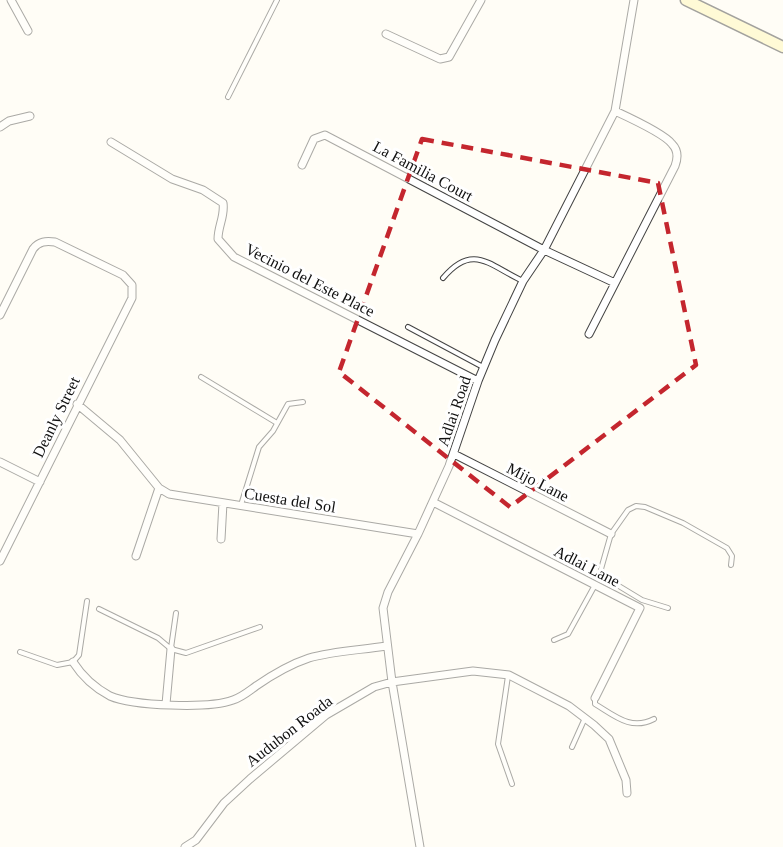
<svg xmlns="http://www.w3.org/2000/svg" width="783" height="847" font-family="'Times New Roman',serif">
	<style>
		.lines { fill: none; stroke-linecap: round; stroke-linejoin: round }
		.lane-casing { stroke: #444; stroke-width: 6 }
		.street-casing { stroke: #444; stroke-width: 9 }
		.secondary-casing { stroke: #333; stroke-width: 13 }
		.lane { stroke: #fff; stroke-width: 4 }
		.street { stroke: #fff; stroke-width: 7 }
		.secondary { stroke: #fff6b0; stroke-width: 10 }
		.marked { fill: none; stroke: #c4262e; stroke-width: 4.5; stroke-dasharray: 12 8; stroke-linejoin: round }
		.labels { text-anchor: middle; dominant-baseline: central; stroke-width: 6; stroke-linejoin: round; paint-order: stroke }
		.street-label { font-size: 16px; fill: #111; stroke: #fff }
	</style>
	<rect width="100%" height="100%" fill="#fffdf5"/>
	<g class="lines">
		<defs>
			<path id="lane" d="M 228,97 L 277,0
				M 443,278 C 473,242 490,266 523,281
				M 408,327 L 483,367
				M 201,377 L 277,423
				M 241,505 L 259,447 L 273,431 L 288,404 L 303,402
				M 668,608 L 642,600 L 604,577 L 601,569 L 611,534 L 628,510 L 636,506 L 645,507 L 683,523 L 727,548 L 732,556 L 731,565
				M 99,609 L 158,638 L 171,649 L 186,653 L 260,627
				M 554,640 L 568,634 L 595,585
				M 171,648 L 176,613
				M 20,652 L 57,665 L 73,662 L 79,655 L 87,601
				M 508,676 L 498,744 L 512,784
				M 595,698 L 595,704 C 615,716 631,731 654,719
				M 572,747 L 585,718"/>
			<path id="street" d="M 11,0 L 28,31
				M 386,34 L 440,59 L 449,57 L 481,0
				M 0,127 L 9,121 L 30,116
				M 111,142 L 172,179 L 203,190 L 223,203 C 225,216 218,226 218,239 L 234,257 L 478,381
				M 302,165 L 314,139 L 325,135 L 544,250 L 615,283
				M 0,315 L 33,249 C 39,241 46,241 55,242 L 123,275 L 132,285 L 132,298 L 0,561
				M 589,334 L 675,166 C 678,158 678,150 672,144 C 665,134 628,117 615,111
				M 77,404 L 120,440 L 159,488 L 136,556
				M 454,454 L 611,534
				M 0,462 L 40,482
				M 159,488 L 169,494 L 418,534
				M 433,502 L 640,608 L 595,698
				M 221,539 L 223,503
				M 73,662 C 82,676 95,688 110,696 C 133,706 209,709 233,700 C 242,697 249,691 256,686 C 272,675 291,664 309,658 C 333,651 361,650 386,646
				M 166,704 L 171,649
				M 185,847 L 196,840 L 224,803 L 250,779 L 326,715 L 374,687 L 392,682 L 473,671 L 509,675 L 569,706 L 594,725 L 609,739 L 626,780 L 627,793
				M 420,847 L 392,682 L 383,608 L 388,592 L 418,534 L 449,466 L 478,381 L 495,340 L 523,281 L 544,250 L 615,111 L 634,0"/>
			<path id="secondary" d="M 686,0 L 783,47"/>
		</defs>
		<use href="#lane" class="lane-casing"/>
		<use href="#street" class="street-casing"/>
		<use href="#secondary" class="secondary-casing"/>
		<use href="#lane" class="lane"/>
		<use href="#street" class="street"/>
		<use href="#secondary" class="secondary"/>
	</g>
	<path d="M0 0H783V847H0ZM 422,139 L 658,183 L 696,365 L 510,507 L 339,372 Z" fill="#fffdf5" fill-opacity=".55" fill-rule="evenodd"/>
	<path class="marked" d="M 422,139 L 658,183 L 696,365 L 510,507 L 339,372 Z"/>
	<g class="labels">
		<g class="street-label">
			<text transform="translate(423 171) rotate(28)">La Familia Court</text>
			<text transform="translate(310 280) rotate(27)">Vecinio del Este Place</text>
			<text transform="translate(454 411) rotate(-71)">Adlai Road</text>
			<text transform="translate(56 417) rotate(-64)">Deanly Street</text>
			<text transform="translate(538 482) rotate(27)">Mijo Lane</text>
			<text transform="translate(290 500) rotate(9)">Cuesta del Sol</text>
			<text transform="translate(587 566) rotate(27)">Adlai Lane</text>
			<text transform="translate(289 731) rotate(-38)">Audubon Roada</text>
		</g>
	</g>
</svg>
